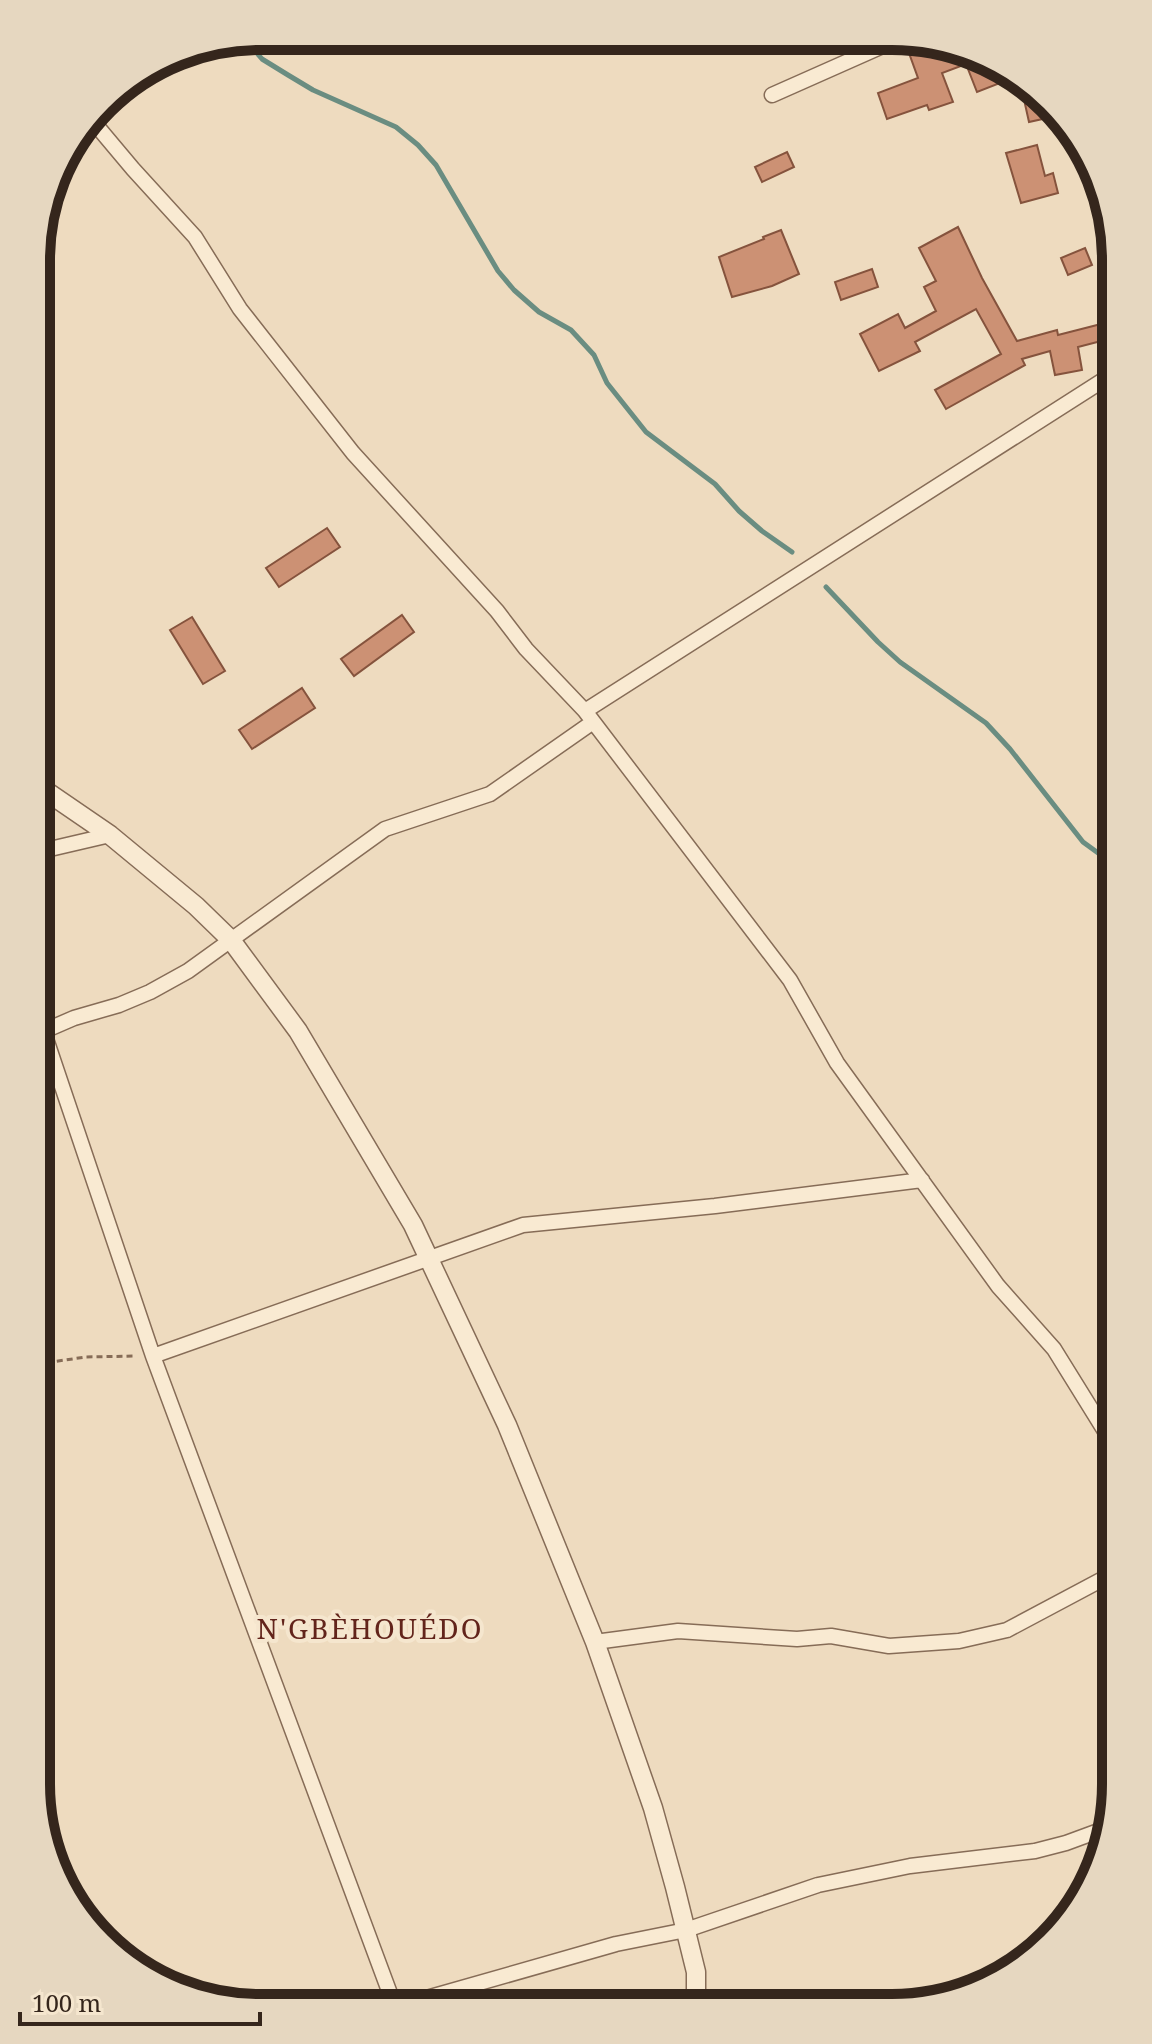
<svg xmlns="http://www.w3.org/2000/svg" width="1152" height="2044" font-family="'Noto Serif',serif">
	<style>
		.lines { fill: none; stroke-linecap: round; stroke-linejoin: round }
		.stream { stroke: #6a8d81; stroke-width: 5 }
		.building { fill: #cc9174; stroke: #85533d; stroke-width: 2 }
		.minor-casing { stroke: #866c57; stroke-width: 17 }
		.tertiary-casing { stroke: #866c57; stroke-width: 21 }
		.path { stroke: #866c57; stroke-width: 3; stroke-dasharray: 6 4; stroke-linecap: butt }
		.minor { stroke: #f9ead2; stroke-width: 14 }
		.tertiary { stroke: #f9ead2; stroke-width: 18 }
		.labels { text-anchor: middle; dominant-baseline: central; stroke-width: 8; stroke-linejoin: round; paint-order: stroke }
		.quarter-label { font-size: 28px; letter-spacing: 2px; fill: #62241b; stroke: #f5e6ce }
		.rim { fill: none; stroke: #35261c; stroke-width: 10 }
	</style>
	<rect width="100%" height="100%" fill="#eedbbf"/>
	<g class="lines">
		<path class="stream" d="M 245,39 L 262,59 L 288,75 L 313,90 L 396,127 L 418,145 L 436,165 L 498,271 L 514,290 L 539,312 L 571,330 L 594,355 L 607,383 L 646,432 L 715,484 L 739,511 L 762,531 L 792,552
			M 826,587 L 878,642 L 900,662 L 986,723 L 1010,749 L 1083,842 L 1116,866"/>
	</g>
	<path class="building" d="M 939,42 L 1013,78 L 977,92 L 966,64 L 942,73 L 953,102 L 929,110 L 927,105 L 887,119 L 878,93 L 918,78 L 909,53 Z
		M 1045,100 L 1056,116 L 1029,122 L 1025,104 Z
		M 1037,145 L 1045,176 L 1053,173 L 1058,193 L 1021,203 L 1006,153 Z
		M 787,152 L 794,167 L 762,182 L 755,167 Z
		M 958,227 L 982,278 L 1017,341 L 1057,330 L 1058,335 L 1101,324 L 1105,340 L 1078,347 L 1082,370 L 1055,375 L 1050,351 L 1022,359 L 1025,365 L 946,409 L 935,390 L 1001,354 L 976,309 L 915,342 L 920,351 L 879,371 L 860,334 L 898,314 L 905,328 L 936,311 L 924,287 L 936,281 L 919,248 Z
		M 781,230 L 799,274 L 772,286 L 732,297 L 719,257 L 764,239 L 763,237 Z
		M 1085,248 L 1092,265 L 1068,275 L 1061,258 Z
		M 872,269 L 878,287 L 841,300 L 835,282 Z
		M 327,528 L 340,547 L 279,587 L 266,568 Z
		M 402,615 L 414,632 L 354,676 L 341,659 Z
		M 192,617 L 225,671 L 203,684 L 170,630 Z
		M 302,688 L 315,708 L 252,749 L 239,730 Z"/>
	<g class="lines">
		<defs>
			<path id="minor" d="M 772,95 L 896,40
				M 91,119 L 133,169 L 195,237 L 240,309 L 353,453 L 497,611 L 526,649 L 585,711 L 790,980 L 837,1063 L 998,1286 L 1054,1349 L 1116,1449
				M 1089,166 L 1113,242
				M 585,711 L 1116,372
				M 37,852 L 110,835
				M 43,1030 L 153,1356 L 395,2007
				M 37,1034 L 74,1018 L 119,1005 L 150,992 L 188,971 L 385,829 L 490,794 L 593,722
				M 153,1356 L 523,1225 L 715,1206 L 922,1180
				M 595,1642 L 678,1631 L 797,1639 L 831,1636 L 889,1646 L 959,1641 L 1007,1630 L 1116,1572
				M 395,2007 L 616,1944 L 686,1930 L 818,1885 L 910,1866 L 1035,1851 L 1066,1843 L 1104,1829"/>
			<path id="tertiary" d="M 37,785 L 110,835 L 196,906 L 231,940 L 298,1031 L 413,1225 L 507,1425 L 595,1642 L 653,1808 L 675,1887 L 696,1972 L 696,2007"/>
		</defs>
		<use href="#minor" class="minor-casing"/>
		<use href="#tertiary" class="tertiary-casing"/>
		<path class="path" d="M 37,1364 L 86,1357 L 136,1356"/>
		<use href="#minor" class="minor"/>
		<use href="#tertiary" class="tertiary"/>
	</g>
	<g class="labels">
		<g class="quarter-label">
			<text x="370" y="1628">N'GBÈHOUÉDO</text>
		</g>
	</g>
	<path d="M0 0H1152V2044H0ZM260 50H892A210 210 0 0 1 1102 260V1784A210 210 0 0 1 892 1994H260A210 210 0 0 1 50 1784V260A210 210 0 0 1 260 50Z" fill="#e6d7c0" fill-rule="evenodd"/>
	<path class="rim" d="M260 50H892A210 210 0 0 1 1102 260V1784A210 210 0 0 1 892 1994H260A210 210 0 0 1 50 1784V260A210 210 0 0 1 260 50Z"/>
	<path d="M20 2012v12h240v-12" fill="none" stroke="#35261c" stroke-width="4"/>
	<text x="32" y="2012" font-size="24" fill="#35261c" stroke="#f5e6ce" stroke-width="6" paint-order="stroke">100 m</text>
</svg>
